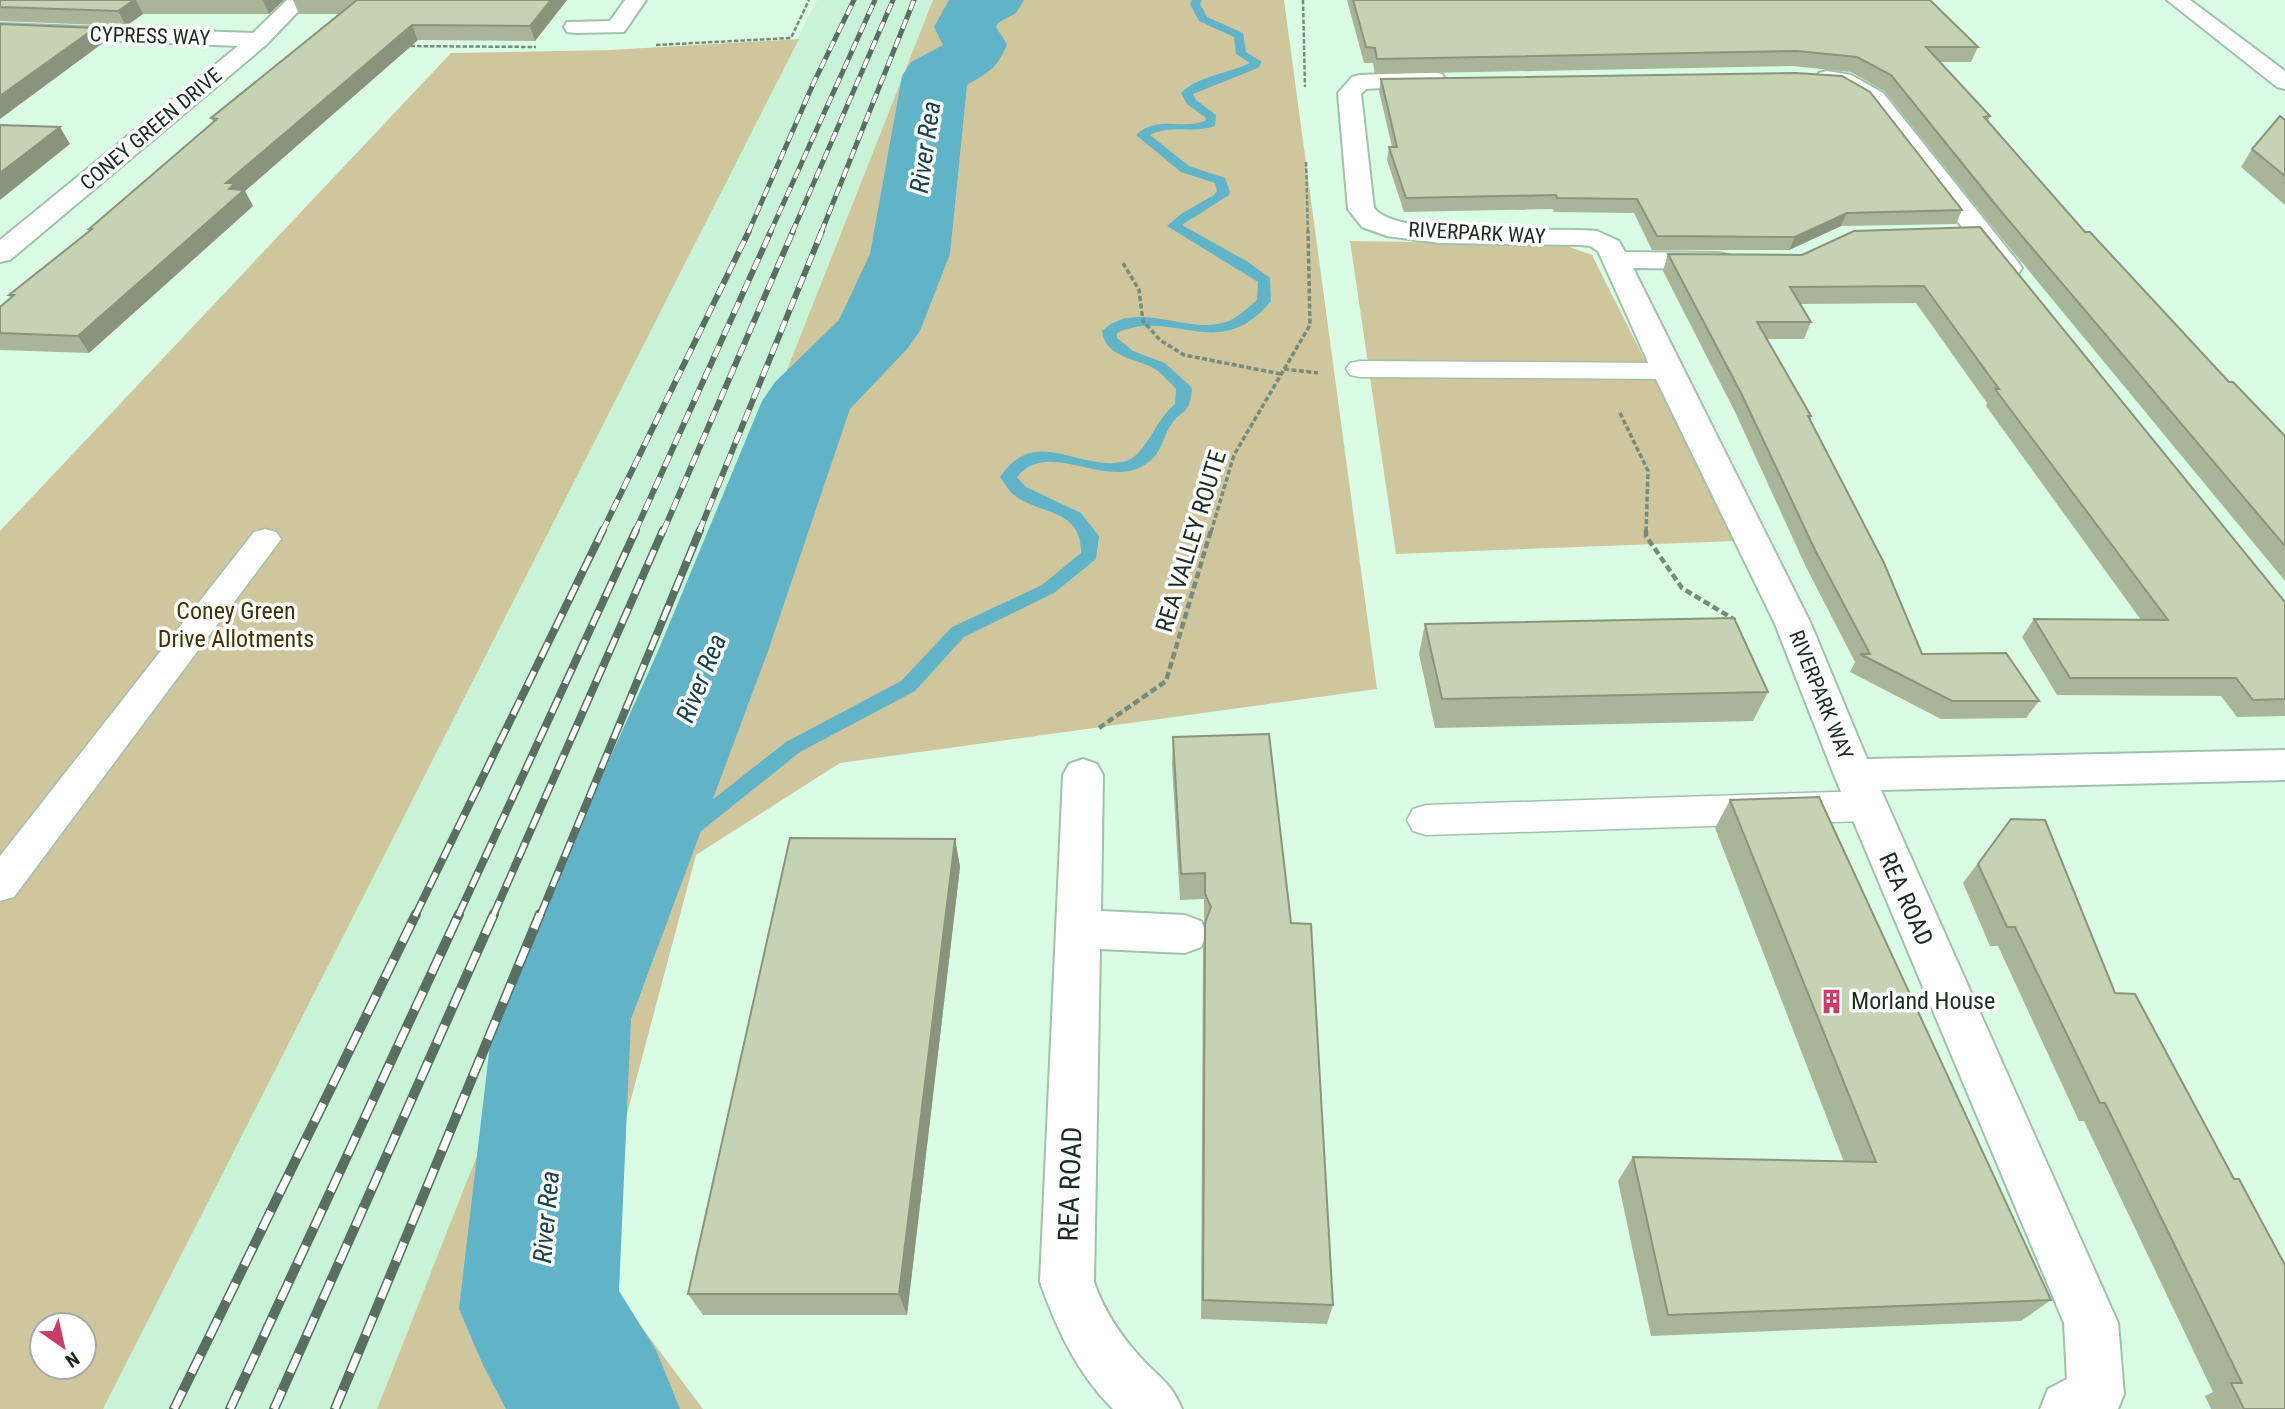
<svg xmlns="http://www.w3.org/2000/svg" width="2285" height="1409" font-family="'Roboto Condensed',sans-serif">
	<style>
		.built { fill: #c9f3d7 }
		.green { fill: #d0c69e; fill-rule: evenodd }
		.lines { fill: none; stroke-linecap: round; stroke-linejoin: round }
		.stream { fill: #61b3c7; fill-rule: evenodd }
		.river { fill: #61b3c7; fill-rule: evenodd }
		.lane-casing { stroke: #a0c1ab; stroke-width: 3 }
		.street-casing { stroke: #a0c1ab; stroke-width: 4 }
		.path-far2 { stroke: #758c7c; stroke-width: 2.5; stroke-dasharray: 4.5 2; stroke-linecap: butt }
		.path-far1 { stroke: #758c7c; stroke-width: 3.5; stroke-dasharray: 5 2.5; stroke-linecap: butt }
		.path { stroke: #758c7c; stroke-width: 4.5; stroke-dasharray: 7 3.5; stroke-linecap: butt }
		.lane { fill: #fff; fill-rule: evenodd }
		.street { fill: #fff; fill-rule: evenodd }
		.rail-far3-casing { stroke: #5a6e61; stroke-width: 5 }
		.rail-far2-casing { stroke: #5a6e61; stroke-width: 6 }
		.rail-far1-casing { stroke: #5a6e61; stroke-width: 8 }
		.rail-casing { stroke: #5a6e61; stroke-width: 10 }
		.rail-far3 { stroke: #fff; stroke-width: 3.5; stroke-dasharray: 10; stroke-linecap: butt }
		.rail-far2 { stroke: #fff; stroke-width: 4.5; stroke-dasharray: 12; stroke-linecap: butt }
		.rail-far1 { stroke: #fff; stroke-width: 5; stroke-dasharray: 16; stroke-linecap: butt }
		.rail { stroke: #fff; stroke-width: 7; stroke-dasharray: 20; stroke-linecap: butt }
		.wall { fill: #a9b599 }
		.shaded-wall { fill: #8a947d }
		.building { fill: #c5d3b2; stroke: #8a947d; stroke-width: 2 }
		.labels { text-anchor: middle; dominant-baseline: central; stroke-width: 7; stroke-linejoin: round; paint-order: stroke }
		.far-street-label { font-size: 21px; fill: #1d2a21; stroke: #fff }
		.street-label { font-size: 24px; fill: #1d2a21; stroke: #fff }
		.park-label { font-size: 24px; fill: #3e3300; stroke: #fff }
		.poi-label { font-size: 24px; fill: #1d2a21; stroke: #fff; text-anchor: start }
		.water-label { font-size: 26px; font-style: italic; fill: #1a4049; stroke: #fff }
		.near-street-label { font-size: 28px; fill: #1d2a21; stroke: #fff }
	</style>
	<rect width="100%" height="100%" fill="#dafce5"/>
	<path class="built" d="M 817,0 L 933,0 L 377,1409 L 103,1409 Z"/>
	<path class="green" d="M 933,0 L 1284,0 L 1377,689 L 840,763 L 696,855 L 589,1257 L 703,1409 L 377,1409 Z
		M 799,39 L 103,1409 L 0,1409 L 0,531 L 451,53 L 610,50 ZM 42,1325 L 84,1325 L 84,1367 L 42,1367 Z
		M 1350,241 L 1561,244 L 1592,255 L 1736,541 L 1396,554 Z"/>
	<g class="lines">
		<path class="stream" d="M 1192,0 L 1202,0 L 1200,4 L 1207,17 L 1243,33 L 1246,52 L 1262,62 L 1258,68 L 1193,94 L 1196,100 L 1216,115 L 1215,126 C 1194,134 1170,124 1150,135 L 1189,166 L 1225,178 L 1230,192 L 1229,195 L 1182,225 L 1248,262 L 1270,278 L 1271,301 C 1218,365 1173,307 1117,333 L 1117,338 L 1133,351 L 1165,363 L 1189,385 L 1192,388 C 1190,418 1181,407 1169,428 C 1163,439 1160,453 1150,461 C 1109,495 1050,436 1017,477 L 1026,487 L 1081,513 L 1099,536 L 1096,559 L 1054,593 L 964,637 L 915,691 L 800,752 L 675,852 L 570,1026 L 562,1029 L 554,1026 L 550,1019 L 554,1012 L 661,840 L 786,742 L 901,681 L 952,627 L 1042,585 L 1081,553 C 1082,509 1041,515 1014,495 C 1009,491 1004,483 1000,477 C 1037,423 1080,474 1126,461 C 1146,455 1155,420 1175,404 L 1176,389 C 1170,383 1163,374 1155,369 C 1137,358 1105,358 1102,331 C 1135,298 1188,335 1226,322 C 1238,318 1247,308 1257,300 L 1258,282 L 1167,226 L 1181,214 L 1214,195 L 1217,191 L 1215,183 L 1181,172 L 1136,135 C 1157,115 1182,130 1205,121 L 1206,118 L 1187,104 L 1181,93 C 1198,76 1229,73 1250,63 L 1236,54 L 1234,37 L 1199,21 L 1190,4 Z"/>
		<path class="river" d="M 949,0 L 1024,0 L 1016,13 L 998,23 L 996,27 L 1007,44 C 998,68 988,73 967,85 L 950,254 L 920,331 L 907,349 L 850,409 L 768,651 L 631,1019 L 619,1291 L 656,1350 L 680,1409 L 506,1409 L 483,1365 L 459,1309 L 493,1019 L 658,651 L 762,401 L 775,382 L 839,320 L 870,254 L 902,76 L 911,62 L 943,45 L 934,27 Z"/>
		<defs>
			<path id="lane" d="M 1360,361 L 1667,363 L 1677,365 L 1681,371 L 1677,377 L 1667,379 L 1360,377 L 1350,375 L 1346,369 L 1350,363 Z
				M 265,529 L 276,532 L 281,539 L 276,546 L 14,897 L 0,901 L 0,856 L 254,532 Z
				M 1866,791 L 1879,796 L 1885,806 L 1879,816 L 1866,821 L 1426,835 L 1413,831 L 1407,820 L 1413,809 L 1426,805 Z"/>
			<path id="street" d="M 287,0 L 309,0 L 266,45 L 10,260 L 0,262 L 0,240 L 238,46 L 0,36 L 0,24 L 253,33 Z
				M 625,0 L 646,0 L 624,32 L 575,33 L 567,32 L 564,27 L 567,22 L 610,21 Z
				M 2167,0 L 2190,0 L 2285,71 L 2285,89 L 2277,87 Z
				M 1827,71 L 1851,75 L 1883,93 L 2018,262 L 2022,268 L 2018,274 L 2008,276 L 1998,274 L 1867,103 L 1837,86 L 1819,83 L 1816,78 L 1819,73 Z
				M 1434,72 L 1442,74 L 1445,79 L 1442,84 L 1366,89 L 1361,94 L 1374,208 C 1398,240 1553,226 1597,231 L 1619,241 L 1625,252 L 1718,253 L 1728,255 L 1732,261 L 1728,267 L 1718,269 L 1633,268 L 1811,624 L 1867,759 L 2285,750 L 2285,780 L 1881,790 L 2118,1323 L 2124,1394 L 2118,1409 L 2040,1409 L 2048,1389 L 2067,1379 L 2064,1323 L 1834,775 L 1775,624 L 1652,371 L 1598,251 L 1590,246 L 1581,245 L 1440,243 L 1387,236 L 1362,227 L 1348,209 L 1338,93 L 1352,77 L 1360,75 Z
				M 1083,759 L 1097,764 L 1103,775 L 1101,911 L 1185,915 L 1201,921 L 1207,934 L 1201,947 L 1185,953 L 1100,949 L 1094,1282 C 1104,1311 1120,1335 1141,1358 C 1159,1378 1171,1382 1182,1409 L 1113,1409 C 1077,1373 1057,1330 1040,1282 L 1063,775 L 1069,764 Z"/>
		</defs>
		<use href="#lane" class="lane-casing"/>
		<use href="#street" class="street-casing"/>
		<path class="path-far2" d="M 1303,0 L 1305,87
			M 656,45 L 791,38 L 809,0
			M 404,46 L 536,47
			M 1306,162 L 1308,233"/>
		<path class="path-far1" d="M 1123,263 L 1139,290 L 1143,321 L 1160,340 L 1184,355 L 1281,374
			M 1284,369 L 1318,373
			M 1620,413 L 1648,471 L 1646,532
			M 1211,532 L 1234,455 L 1310,325 L 1308,231"/>
		<path class="path" d="M 1646,530 L 1646,536 L 1682,588 L 1735,620
			M 1099,728 L 1166,681 L 1211,530"/>
		<use href="#lane" class="lane"/>
		<use href="#street" class="street"/>
		<defs>
			<path id="rail-far3" d="M 748,233 L 814,82 L 854,0
				M 770,233 L 875,0
				M 792,233 L 893,0
				M 821,233 L 914,0"/>
			<path id="rail-far2" d="M 602,532 L 749,231
				M 635,532 L 771,231
				M 663,532 L 793,231
				M 699,532 L 822,231"/>
			<path id="rail-far1" d="M 415,916 L 603,530
				M 458,916 L 636,530
				M 493,916 L 663,530
				M 540,916 L 700,530"/>
			<path id="rail" d="M 174,1409 L 416,914
				M 230,1409 L 459,914
				M 274,1409 L 494,914
				M 335,1409 L 540,914"/>
		</defs>
		<use href="#rail-far3" class="rail-far3-casing"/>
		<use href="#rail-far2" class="rail-far2-casing"/>
		<use href="#rail-far1" class="rail-far1-casing"/>
		<use href="#rail" class="rail-casing"/>
		<use href="#rail-far3" class="rail-far3"/>
		<use href="#rail-far2" class="rail-far2"/>
		<use href="#rail-far1" class="rail-far1"/>
		<use href="#rail" class="rail"/>
	</g>
	<path class="wall" d="M 0,0 L 284,0 L 269,14 L 143,14 L 126,26 L 0,21 Z
		M 293,0 L 567,0 L 535,41 L 418,40 L 245,191 L 253,206 L 89,353 L 0,350 L 0,307 L 11,298 L 9,295 L 90,231 L 89,229 L 213,122 L 211,118 L 340,14 L 299,14 Z
		M 1347,0 L 1930,0 L 1978,47 L 1971,62 L 1940,62 L 1990,116 L 1988,121 L 2085,232 L 2229,382 L 2285,436 L 2285,581 L 1991,225 L 1884,91 L 1851,72 L 1792,66 L 1375,74 L 1373,63 L 1364,63 Z
		M 1381,79 L 1962,210 L 1956,224 L 1841,226 L 1789,250 L 1652,250 L 1634,213 L 1554,212 L 1553,209 L 1404,212 L 1387,160 L 1389,147 L 1392,147 L 1379,91 Z
		M 2285,120 L 2285,205 L 2241,167 L 2252,149 Z
		M 1980,227 L 2285,602 L 2285,716 L 2237,717 L 2221,696 L 2057,695 L 2022,637 L 2034,619 L 2141,620 L 1986,406 L 1987,403 L 1916,303 L 1800,304 L 1811,322 L 1804,339 L 1767,339 L 1811,416 L 1810,420 L 1922,654 L 2039,701 L 2026,718 L 1941,719 L 1850,672 L 1855,662 L 1806,567 L 1735,412 L 1663,271 L 1668,254 L 1802,255 Z
		M 1425,624 L 1768,692 L 1753,721 L 1435,728 L 1419,654 Z
		M 1173,737 L 1333,1305 L 1327,1324 L 1201,1319 L 1203,948 L 1205,923 L 1204,920 L 1204,899 L 1180,900 L 1172,764 Z
		M 1730,800 L 2051,1300 L 2021,1321 L 1651,1336 L 1618,1181 L 1633,1157 L 1844,1162 L 1715,828 Z
		M 2011,819 L 2285,1409 L 2211,1409 L 2205,1396 L 2213,1392 L 2084,1121 L 2079,1121 L 1998,946 L 1990,946 L 1963,883 Z
		M 955,839 L 960,867 L 907,1315 L 703,1315 L 688,1294 Z"/>
	<path class="shaded-wall" d="M 134,0 L 136,0 L 143,14 L 126,26 L 118,11 Z
		M 263,0 L 284,0 L 269,14 Z
		M 551,0 L 567,0 L 535,41 L 530,26 Z
		M 412,25 L 418,40 L 245,191 L 253,206 L 89,353 L 78,336 L 226,183 Z
		M 95,28 L 103,43 L 0,119 L 0,96 Z
		M 60,127 L 70,144 L 0,200 L 0,173 Z
		M 1847,213 L 1841,226 L 1789,250 L 1795,237 Z
		M 955,839 L 960,867 L 907,1315 L 899,1294 Z"/>
	<path class="building" d="M 0,0 L 134,0 L 118,11 L 0,7 Z
		M 357,0 L 551,0 L 530,26 L 412,25 L 226,183 L 235,183 L 229,189 L 244,190 L 78,336 L 0,333 L 0,307 L 14,295 L 9,295 L 92,229 L 89,229 L 217,119 L 211,118 Z
		M 1353,0 L 1930,0 L 1978,47 L 1926,47 L 1990,116 L 1984,117 L 2085,232 L 2090,232 L 2229,382 L 2233,382 L 2285,436 L 2285,546 L 1999,209 L 1891,75 L 1857,57 L 1797,51 L 1377,59 L 1375,48 L 1366,47 Z
		M 0,24 L 95,28 L 0,96 Z
		M 1796,73 L 1842,76 L 1870,92 L 1962,210 L 1847,213 L 1795,237 L 1657,236 L 1637,199 L 1557,198 L 1556,195 L 1406,198 L 1389,147 L 1397,147 L 1381,79 Z
		M 2280,116 L 2285,120 L 2285,176 L 2252,149 Z
		M 0,125 L 60,127 L 0,173 Z
		M 1980,227 L 2285,602 L 2285,699 L 2253,700 L 2236,678 L 2070,678 L 2034,619 L 2168,620 L 1995,389 L 1999,389 L 1924,286 L 1790,287 L 1811,322 L 1757,322 L 1811,416 L 1808,416 L 1884,563 L 1922,654 L 2006,653 L 2039,701 L 1952,701 L 1860,654 L 1870,654 L 1815,550 L 1742,395 L 1668,254 L 1802,255 L 1854,231 Z
		M 1734,618 L 1768,692 L 1442,699 L 1425,624 Z
		M 1269,734 L 1291,923 L 1311,924 L 1333,1305 L 1203,1300 L 1205,923 L 1211,907 L 1205,894 L 1205,873 L 1181,874 L 1173,737 Z
		M 1819,797 L 2051,1300 L 1668,1315 L 1633,1157 L 1876,1162 L 1730,800 Z
		M 2011,819 L 2045,820 L 2115,993 L 2135,994 L 2234,1179 L 2239,1179 L 2285,1265 L 2285,1409 L 2244,1409 L 2231,1383 L 2242,1383 L 2105,1103 L 2100,1103 L 2015,927 L 2007,927 L 1978,864 Z
		M 790,838 L 955,839 L 899,1294 L 688,1294 Z"/>
	<defs>
		<symbol id="building-bare" viewBox="-9 -9 18 18"><path d="M-4-6H4V6H1V3H-1V6H-4ZM-2.5-4.3h1.7v1.8h-1.7ZM.8-4.3h1.7v1.8H.8ZM-2.5-1h1.7V.8h-1.7ZM.8-1h1.7V.8H.8Z" fill="#ca3d69" stroke="#fff" stroke-width="2.5" paint-order="stroke"/></symbol>
	</defs>
	<g fill-rule="evenodd">
		<use href="#building-bare" x="1814" y="984" width="35" height="35"/>
	</g>
	<g class="labels">
		<g class="far-street-label">
			<text transform="translate(150 36) rotate(2)">CYPRESS WAY</text>
			<text transform="translate(151 129) rotate(-40)">CONEY GREEN DRIVE</text>
			<text transform="translate(1477 233) rotate(3)">RIVERPARK WAY</text>
			<text transform="translate(1821 695) rotate(68)">RIVERPARK WAY</text>
		</g>
		<g class="street-label">
			<text transform="translate(1191 541) rotate(-73)">REA VALLEY ROUTE</text>
			<text transform="translate(1906 899) rotate(66)">REA ROAD</text>
		</g>
		<g class="park-label">
			<text x="236" y="611">Coney Green<tspan x="236" dy="28">Drive Allotments</tspan></text>
		</g>
		<g class="poi-label">
			<text x="1851" y="1001">Morland House</text>
		</g>
		<g class="water-label">
			<text transform="translate(925 147) rotate(-82)">River Rea</text>
			<text transform="translate(701 678) rotate(-68)">River Rea</text>
			<text transform="translate(546 1217) rotate(-85)">River Rea</text>
		</g>
		<g class="near-street-label">
			<text transform="translate(1070 1184) rotate(-88)">REA ROAD</text>
		</g>
	</g>
	<g transform="translate(63 1346) rotate(146)"><circle r="33" fill="#ffffff" stroke="#a5aaa6" stroke-width="2"/>
	<path d="M0-5L12 26L0 18L-12 26Z" fill="#ca3d69"/>
	<text y="-10" font-size="19" font-weight="bold" text-anchor="middle" fill="#1d2a21">N</text>
	</g>
</svg>
